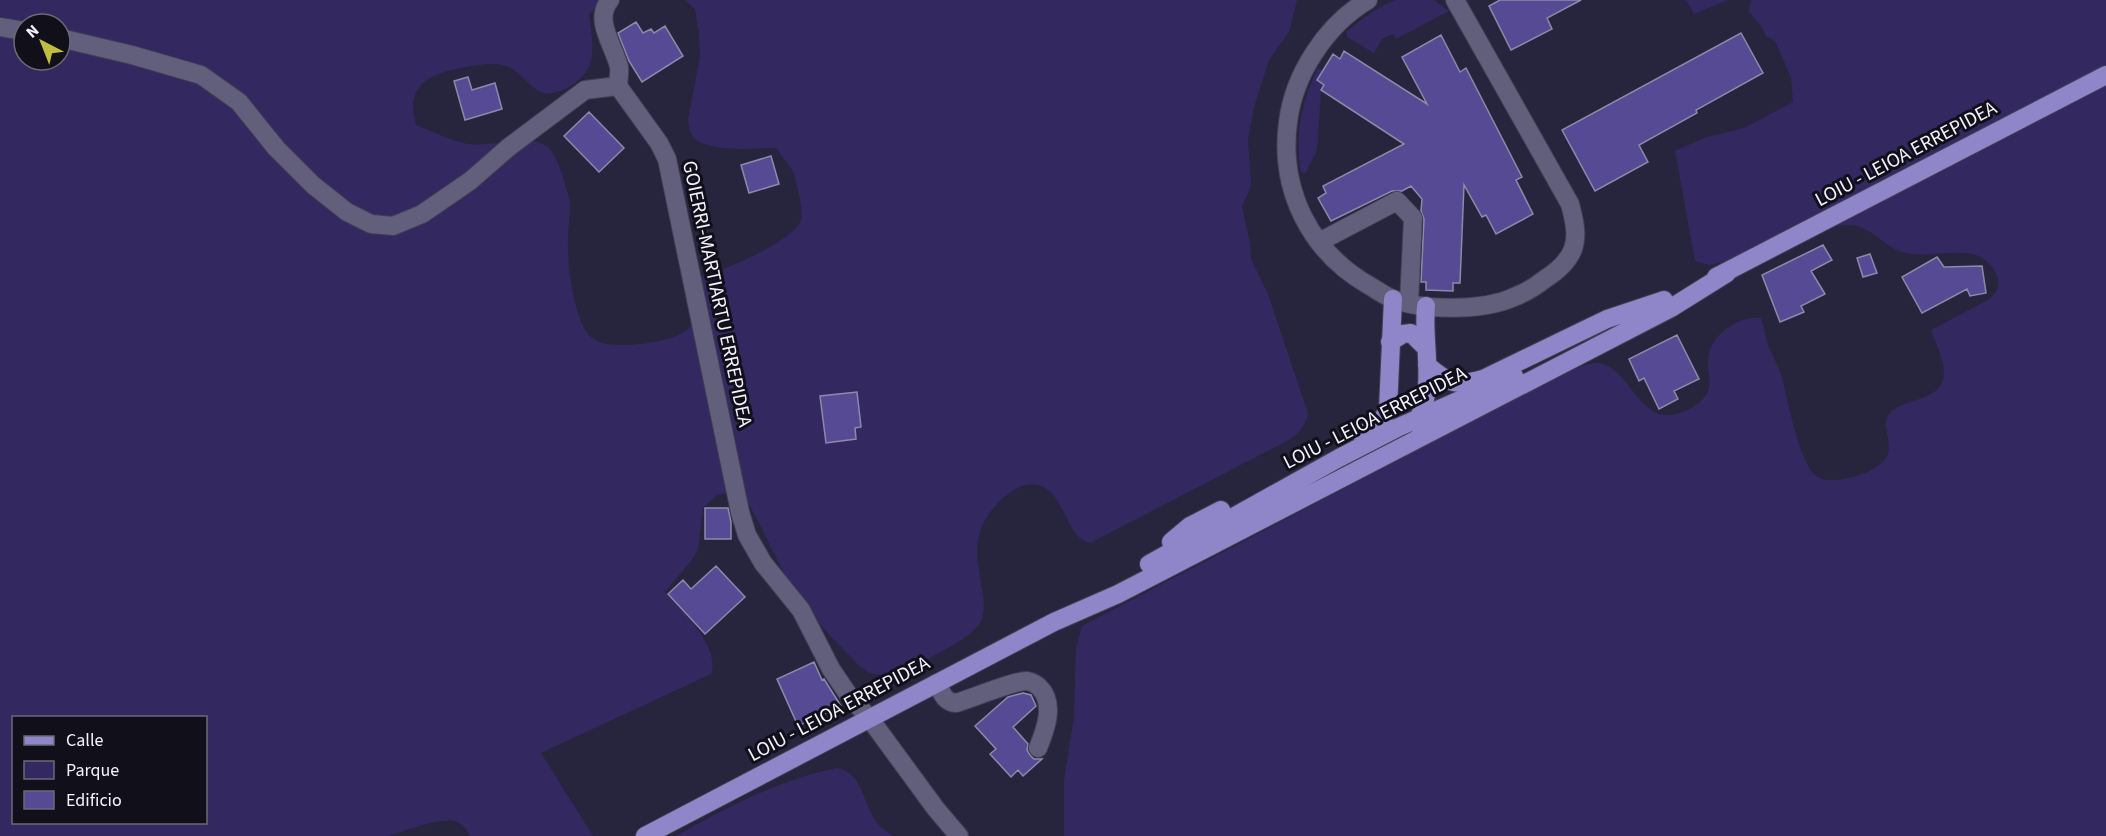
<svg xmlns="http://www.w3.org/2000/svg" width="2106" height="836" font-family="'Source Sans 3',sans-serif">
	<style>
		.green { fill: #332960; fill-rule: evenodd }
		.building { fill: #574a95; stroke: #8d8aa9; stroke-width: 1.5 }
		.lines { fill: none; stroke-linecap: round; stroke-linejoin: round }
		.minor-casing { stroke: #423f53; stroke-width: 20 }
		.major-casing { stroke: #423f53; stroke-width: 20 }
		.minor { stroke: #625f7c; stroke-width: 18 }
		.major { stroke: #8e86c8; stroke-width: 18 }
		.labels { text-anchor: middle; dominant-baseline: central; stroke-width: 6; stroke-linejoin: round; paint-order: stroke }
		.street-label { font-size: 20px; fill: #f3f2fd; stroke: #100f1a }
	</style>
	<rect width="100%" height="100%" fill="#27243d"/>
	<path class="green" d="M 0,0 L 607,0 L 589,14 C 593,47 600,71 565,89 C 558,92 550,95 543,93 C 529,88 521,71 506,66 C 494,62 478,65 466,67 C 431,73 404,84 416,125 C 432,131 451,141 468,144 C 490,147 532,133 548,147 C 558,156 567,189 570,202 C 571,208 568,229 568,238 C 567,266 572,303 584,328 C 587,333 591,338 597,341 C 613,350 677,343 689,328 C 698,317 695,293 695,279 C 718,273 794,242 801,220 C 804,212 796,177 792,170 C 788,163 781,155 776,148 C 756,148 707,153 693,137 C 689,131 689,126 688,119 L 700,57 L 699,33 L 695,9 L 685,0 L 1297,0 L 1289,32 L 1269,60 L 1254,107 L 1248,140 L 1251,182 L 1249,191 L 1242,206 L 1250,243 L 1251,259 L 1268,294 L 1308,413 C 1306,426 1297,435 1287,441 L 1090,543 C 1063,538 1065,479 1027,485 C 1015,487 1005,495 997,504 C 971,532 976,555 982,589 C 984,600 985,610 981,621 C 972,638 935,655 917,664 C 905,670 888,678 874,674 C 862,671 854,660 846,652 C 826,632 808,612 793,589 C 775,560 764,528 746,500 L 732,492 L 717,495 L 703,508 L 698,550 L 692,560 L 665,592 C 682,611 721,647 711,674 L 541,753 L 593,836 L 470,836 C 467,830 463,824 457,822 C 441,816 406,831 389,836 L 0,836 ZM 24,24 L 60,24 L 60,60 L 24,60 ZM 14,718 L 206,718 L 206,822 L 14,822 Z
		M 1396,0 L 1434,0 L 1449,11 L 1396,39 L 1393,34 L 1382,39 L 1374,53 L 1347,37 L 1347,31 C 1362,19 1377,7 1396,0 Z
		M 1686,0 L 1728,0 L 1694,14 Z
		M 1751,0 L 2106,0 L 2106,836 L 1064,836 L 1064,780 L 1074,717 L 1076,648 L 1082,626 L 1561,375 C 1572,371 1583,364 1595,363 C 1631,363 1637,428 1680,413 C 1692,409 1707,400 1709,387 C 1711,378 1707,368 1708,359 C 1710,335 1738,316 1761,318 C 1764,327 1765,336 1768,345 C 1772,356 1779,366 1782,378 C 1788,400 1799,463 1816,476 C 1831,488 1883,472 1888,454 C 1892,442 1881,424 1889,414 C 1893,408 1902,405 1908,403 C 1917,400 1926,397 1934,392 C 1955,379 1937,347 1931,330 L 1988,300 C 1996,293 2001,287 1997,276 C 1981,237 1937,260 1906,253 C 1885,249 1872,225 1849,225 C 1829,225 1811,233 1792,239 C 1769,247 1746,255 1722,262 L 1710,265 L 1695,261 L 1675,151 L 1704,138 L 1744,128 L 1793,102 L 1791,77 L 1775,41 L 1766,36 L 1761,26 L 1749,12 Z
		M 1318,68 L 1323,71 L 1324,85 L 1321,91 L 1317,150 L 1305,174 L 1301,172 C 1294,136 1302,100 1318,68 Z
		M 837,768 C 862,772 863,802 875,820 C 880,827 886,831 893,836 L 676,836 C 725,808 781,779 837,768 Z"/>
	<path class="building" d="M 1500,0 L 1581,0 L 1547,18 L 1552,29 L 1511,50 L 1489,6 Z
		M 636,22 L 643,33 L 651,29 L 654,33 L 665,26 L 683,56 L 642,82 L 629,61 L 618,33 Z
		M 1741,33 L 1763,73 L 1696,110 L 1697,113 L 1639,145 L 1648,162 L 1595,191 L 1562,130 Z
		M 1441,35 L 1460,72 L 1466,68 L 1522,177 L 1516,180 L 1533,214 L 1496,234 L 1486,215 L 1482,217 L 1464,185 L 1460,283 L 1453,283 L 1453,291 L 1426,290 L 1426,282 L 1421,282 L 1424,219 L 1421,211 L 1422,199 L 1411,186 L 1402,191 L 1392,191 L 1331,221 L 1318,198 L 1326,193 L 1323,186 L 1404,144 L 1321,90 L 1324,85 L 1317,80 L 1333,54 L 1340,59 L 1344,51 L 1427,104 L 1402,57 Z
		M 468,77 L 472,90 L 495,83 L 502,109 L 465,120 L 454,81 Z
		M 589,112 L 624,148 L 599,172 L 564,136 Z
		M 771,156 L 779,184 L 749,193 L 741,165 Z
		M 1823,245 L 1832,260 L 1811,271 L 1825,294 L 1801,306 L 1804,312 L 1780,322 L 1762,275 Z
		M 1870,254 L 1877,273 L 1863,277 L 1857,258 Z
		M 1937,257 L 1944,267 L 1982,266 L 1986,293 L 1970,296 L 1967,289 L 1922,313 L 1902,277 Z
		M 1677,335 L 1699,379 L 1674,391 L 1678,399 L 1659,409 L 1644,378 L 1639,381 L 1629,359 Z
		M 857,392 L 861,427 L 855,428 L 856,439 L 826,443 L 820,396 Z
		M 705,508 L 728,508 L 731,522 L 731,539 L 705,539 Z
		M 716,566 L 745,597 L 705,634 L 668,594 L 683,580 L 691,589 Z
		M 814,662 L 822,680 L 824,679 L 841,706 L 798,726 L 777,679 Z
		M 1023,693 L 1031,695 L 1036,706 L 1013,727 L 1028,744 L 1027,750 L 1030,755 L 1034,759 L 1042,759 L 1023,776 L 1018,770 L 1011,777 L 990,754 L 996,749 L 975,726 L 1008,697 Z"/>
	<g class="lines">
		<defs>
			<path id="minor" d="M 610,0 C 593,20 614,45 619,67 C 620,73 618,80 618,86
				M 1368,0 C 1326,25 1294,74 1288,122 C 1279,190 1310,252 1370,286 C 1377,290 1385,296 1393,299 C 1424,311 1484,311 1514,297 C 1525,293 1536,286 1545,279 C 1556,272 1568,262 1573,249 C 1578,235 1574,219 1570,204 L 1455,0
				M 0,27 L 24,31
				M 60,38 L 132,55 L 201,75 L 239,102 L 276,148 L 313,185 L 347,212 L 371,224 L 393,226 L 422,214 L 470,181 L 509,147 L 585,90 L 618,86
				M 618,86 L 659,143 L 667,159 L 740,512 L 747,535 L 763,563 L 801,610 L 831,669 L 850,697 L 870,719 L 936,809 L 959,836
				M 1319,242 L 1397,201 L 1413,218 L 1409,303
				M 937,683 C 942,693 944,702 956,703 C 970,699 1016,680 1027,681 C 1032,682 1036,684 1039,687 C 1056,703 1045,731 1038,748"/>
			<path id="major" d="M 1716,277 L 2106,75
				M 1390,342 L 1403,334 L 1411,333 L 1426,348
				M 1427,365 C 1448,383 1456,387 1483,379 L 1607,319 L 1664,300
				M 1416,423 C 1437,388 1422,344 1426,306
				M 1362,435 C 1375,428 1382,423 1388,409 L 1393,299
				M 1171,542 L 1190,526 L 1221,510
				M 1149,564 L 1339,458 L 1399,427 L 1514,376
				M 645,836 L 1054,622 L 1118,594 L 1671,308 L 1727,273"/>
		</defs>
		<use href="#minor" class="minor-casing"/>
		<use href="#major" class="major-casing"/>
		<use href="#minor" class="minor"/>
		<use href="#major" class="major"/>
	</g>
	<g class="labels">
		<g class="street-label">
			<text transform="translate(1906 154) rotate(-28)">LOIU - LEIOA ERREPIDEA</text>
			<text transform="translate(717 294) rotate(78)">GOIERRI-MARTIARTU ERREPIDEA</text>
			<text transform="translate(1375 418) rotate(-27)">LOIU - LEIOA ERREPIDEA</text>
			<text transform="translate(839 709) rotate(-28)">LOIU - LEIOA ERREPIDEA</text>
		</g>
	</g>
	<rect x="12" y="716" width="195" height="108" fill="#100f1a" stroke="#6b6a75" stroke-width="1.5"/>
	<rect x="24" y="736" width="30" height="9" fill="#8e86c8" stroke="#6b6a75" stroke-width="1.5"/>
	<text x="66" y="746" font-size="18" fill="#f3f2fd">Calle</text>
	<rect x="24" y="761" width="30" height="18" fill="#332960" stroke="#6b6a75" stroke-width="1.5"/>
	<text x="66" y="776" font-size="18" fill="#f3f2fd">Parque</text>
	<rect x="24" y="791" width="30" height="18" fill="#574a95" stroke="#6b6a75" stroke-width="1.5"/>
	<text x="66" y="806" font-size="18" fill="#f3f2fd">Edificio</text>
	<g transform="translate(42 42) rotate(318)"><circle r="28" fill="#100f1a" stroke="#6b6a75" stroke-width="1.5"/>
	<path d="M0-4.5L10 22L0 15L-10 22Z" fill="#bfbe41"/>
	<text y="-9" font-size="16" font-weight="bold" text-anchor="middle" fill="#f3f2fd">N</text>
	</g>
</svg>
